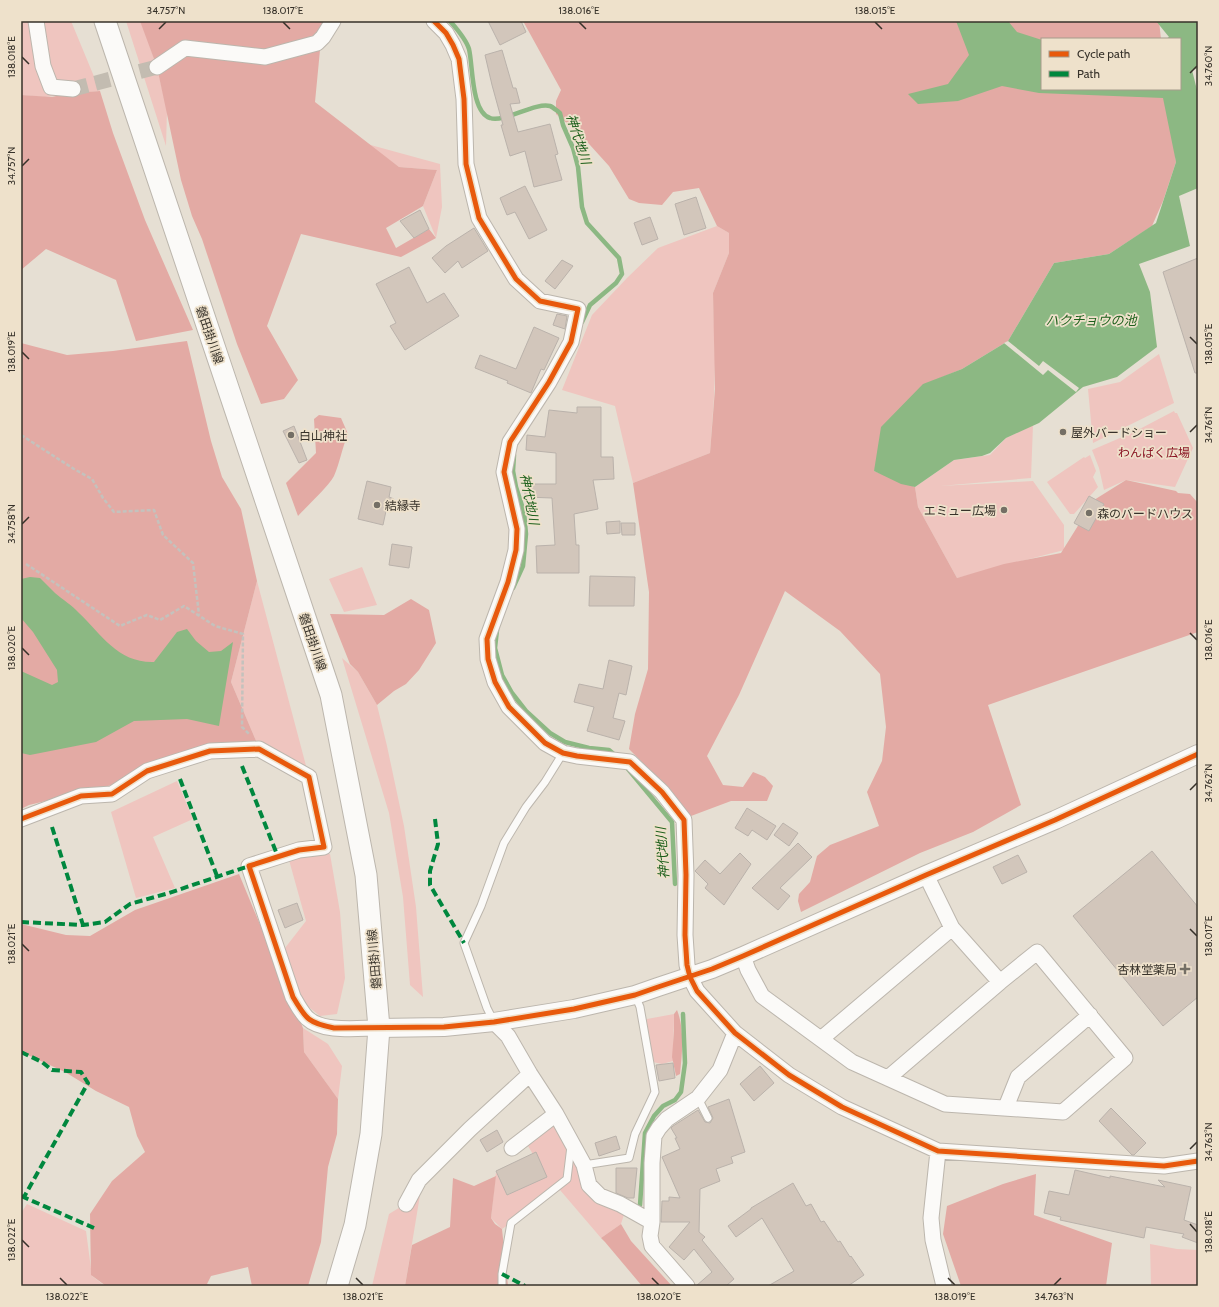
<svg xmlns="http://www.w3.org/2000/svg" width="1219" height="1307" font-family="Cabin,'Noto Sans JP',sans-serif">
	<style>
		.green { fill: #efc5bf }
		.forest { fill: #e3aaa4 }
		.water { fill: #8cb883 }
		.pier { fill: #e6dfd3 }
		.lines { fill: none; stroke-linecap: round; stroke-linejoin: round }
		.stream { stroke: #8cb883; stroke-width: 4.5 }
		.building { fill: #d2c6bb; stroke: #bab2ab }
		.minor-tunnel { stroke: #c3bcb1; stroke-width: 15; stroke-dasharray: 15 8; stroke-linecap: butt }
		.service-casing { stroke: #bcb6ad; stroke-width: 9 }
		.minor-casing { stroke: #bcb6ad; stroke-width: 17 }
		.tertiary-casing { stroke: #bcb6ad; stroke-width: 20 }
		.secondary-casing { stroke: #bcb6ad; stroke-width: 23 }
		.path { stroke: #c4c2bd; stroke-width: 2.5; stroke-dasharray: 4 2; stroke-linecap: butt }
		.service { stroke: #fbfaf8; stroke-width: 7 }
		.minor { stroke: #fbfaf8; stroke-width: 15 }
		.tertiary { stroke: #fbfaf8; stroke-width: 18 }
		.secondary { stroke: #fbfaf8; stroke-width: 21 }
		.quiet { stroke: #00873e; stroke-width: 4; stroke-dasharray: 8 4; stroke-linecap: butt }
		.cycleway-casing { stroke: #eee1cb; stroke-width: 8 }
		.cycleway { stroke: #e8590c; stroke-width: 5 }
		.ticks { fill: none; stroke: #37322a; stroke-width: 1.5 }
		.poi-dot { fill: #746f65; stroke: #eee1cb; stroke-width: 1.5 }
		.labels { text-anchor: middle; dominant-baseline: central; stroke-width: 3.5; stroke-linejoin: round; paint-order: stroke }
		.street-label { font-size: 12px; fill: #37322a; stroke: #eee1cb }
		.poi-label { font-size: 12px; fill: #37322a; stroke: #eee1cb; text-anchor: start }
		.park-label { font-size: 12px; fill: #8a1524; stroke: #eee1cb }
		.water-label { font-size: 13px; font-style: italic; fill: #1d601c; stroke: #eee1cb }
		.neatline { fill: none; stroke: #37322a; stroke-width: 1.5 }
		.ticks-label { font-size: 10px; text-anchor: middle; fill: #37322a }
	</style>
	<rect width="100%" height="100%" fill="#e6dfd3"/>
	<path class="green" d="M 21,21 L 71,21 L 100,91 L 45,97 L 21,95 Z
		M 126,21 L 141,21 L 157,67 L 167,110 L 166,146 Z
		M 367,144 L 440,164 L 442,207 L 436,238 L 423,206 L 437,170 L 399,167 Z
		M 717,226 L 729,233 L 729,253 L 713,293 L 715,360 L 714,397 L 710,453 L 633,483 L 615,406 L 562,390 L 592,315 L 627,278 L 658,248 Z
		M 1159,354 L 1174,403 L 1093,443 L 1088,389 L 1120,382 Z
		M 1174,411 L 1175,413 L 1177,413 L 1193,448 L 1175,487 L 1126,480 L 1104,490 L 1099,468 L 1092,450 L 1134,432 Z
		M 1033,425 L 1031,478 L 940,486 L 1033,481 L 1064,525 L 1064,550 L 957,578 L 918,507 L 915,487 L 954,460 L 990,455 L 1006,438 Z
		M 1090,455 L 1096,471 L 1093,477 L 1098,487 L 1074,514 L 1070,514 L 1047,482 L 1084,457 L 1085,458 Z
		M 362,567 L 377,605 L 344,612 L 329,579 Z
		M 257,581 L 309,777 L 257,743 L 231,682 Z
		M 342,658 L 358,672 L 377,705 L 387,746 L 404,826 L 416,907 L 423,997 L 410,985 L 403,897 L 389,813 Z
		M 177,781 L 193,819 L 153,837 L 175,888 L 136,898 L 111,812 Z
		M 330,854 L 340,912 L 345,978 L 337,1014 L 320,1016 L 305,1004 L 288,965 L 285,948 L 306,921 L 289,860 L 300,855 Z
		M 674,1014 C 674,1030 673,1045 673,1061 L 662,1064 L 653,1062 L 645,1028 L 647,1019 Z
		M 303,1028 L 328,1044 L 342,1066 L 338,1099 L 304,1052 Z
		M 556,1114 L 596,1192 L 626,1208 L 621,1224 L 601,1238 L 560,1190 L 502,1229 L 491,1218 L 496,1172 L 507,1195 L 546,1176 L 528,1146 L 517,1144 Z
		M 420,1195 L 405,1286 L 372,1286 L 389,1214 Z
		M 27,1204 L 86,1231 L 92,1276 L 105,1286 L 79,1286 L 80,1284 L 78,1286 L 21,1286 L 21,1213 Z
		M 1150,1244 L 1177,1249 L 1198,1250 L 1198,1286 L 1151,1286 Z"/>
	<path class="forest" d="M 140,21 L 329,21 L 316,39 L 265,57 L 320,50 L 315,102 L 399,167 L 437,170 L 423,206 L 386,228 L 396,248 L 429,229 L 436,238 L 401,257 L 301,234 L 267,326 L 298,380 L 284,399 L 261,404 L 237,344 L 202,239 L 192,216 L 181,180 L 157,67 Z
		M 523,21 L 1159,21 L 1161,39 L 1042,39 L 1042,89 L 1167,89 L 1176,162 L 1163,201 L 1152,226 L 1109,254 L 1054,263 L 1008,341 L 962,369 L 923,385 L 874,471 L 915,487 L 918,507 L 957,578 L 1004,564 L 1061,553 L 1094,500 L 1126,480 L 1176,491 L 1178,493 L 1190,494 L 1198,503 L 1198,632 L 988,705 L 1021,805 L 973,832 L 920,853 L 801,912 L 798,901 L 799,894 L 810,882 L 817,856 L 830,845 L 879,826 L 867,792 L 882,761 L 886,727 L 880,674 L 840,631 L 785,591 L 739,695 L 707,756 L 723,785 L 743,787 L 753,772 L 765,777 L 773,786 L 767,801 L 731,801 L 691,816 L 682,807 L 672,792 L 629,749 L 635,714 L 648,669 L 649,592 L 633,483 L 710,453 L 715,389 L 713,293 L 729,253 L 729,233 L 717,226 L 699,188 L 673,192 L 662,205 L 639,203 L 629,199 L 609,166 L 580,134 L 556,114 L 556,101 L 561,90 Z
		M 100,91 L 113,133 L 145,220 L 193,330 L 136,341 L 116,280 L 46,249 L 21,270 L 21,95 L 52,97 L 65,94 Z
		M 187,341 L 211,441 L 222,477 L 241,509 L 257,581 L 231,682 L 257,743 L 112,785 L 29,805 L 21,809 L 21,343 L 67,355 L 113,351 Z
		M 319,415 L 341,418 L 348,434 C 342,448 340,462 334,476 C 328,487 307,506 298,516 L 286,483 L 316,453 L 314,419 Z
		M 411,599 L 429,610 L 436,643 L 419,670 L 406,684 L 394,691 L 377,705 L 358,672 L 350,664 L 330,614 L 384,615 Z
		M 239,874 L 303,1028 L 304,1052 L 338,1099 L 337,1134 L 328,1167 L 321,1242 L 308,1286 L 252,1286 L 248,1267 L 211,1276 L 207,1284 L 213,1286 L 106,1286 L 91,1275 L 90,1214 L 112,1181 L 145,1152 L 137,1136 L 129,1107 L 96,1091 L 65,1072 L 21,1052 L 21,924 L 66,935 L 90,936 L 135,910 Z
		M 677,1010 C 685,1030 682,1054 680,1074 L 676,1076 L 672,1057 L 674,1031 L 674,1014 Z
		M 1036,1174 L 1034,1215 L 1112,1243 L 1106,1286 L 961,1286 L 943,1234 L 947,1206 L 1003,1184 Z
		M 496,1176 L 491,1218 L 495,1224 L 502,1229 L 508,1286 L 405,1286 L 412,1245 L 450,1227 L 453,1178 L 474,1186 Z
		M 621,1224 L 631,1241 L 672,1286 L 642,1286 L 605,1242 L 601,1238 Z"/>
	<path class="water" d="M 956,21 L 1008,21 L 1017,32 L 1042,40 L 1042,89 L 1180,89 L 1180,39 L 1166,39 L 1169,37 L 1156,21 L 1198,21 L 1198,68 L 1192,70 L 1198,94 L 1198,188 L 1179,196 L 1190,246 L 1139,264 L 1150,292 L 1157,347 L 1117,377 L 1083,387 L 1039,423 L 1006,438 L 990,453 L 982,456 L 954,460 L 915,487 L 901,484 L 874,471 L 881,427 L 923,384 L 962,369 L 1008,341 L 1054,263 L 1109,254 L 1156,223 L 1176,162 L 1163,98 L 1039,93 L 1002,86 L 958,101 L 918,104 L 908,94 L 948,84 L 969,55 Z
		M 30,577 L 40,578 C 45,583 50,588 55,593 C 63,600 72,605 79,613 C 102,635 118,663 154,662 L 177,632 L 187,629 L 196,641 L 209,652 L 221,651 L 233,642 L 219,726 L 187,719 L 134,721 L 96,742 L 30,755 L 21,753 L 21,671 L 52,685 L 58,682 L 57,670 L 33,632 L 21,618 L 21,579 Z"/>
	<path class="pier" d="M 1008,341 L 1039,366 L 1043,361 L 1079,388 L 1076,392 L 1048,370 L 1043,375 L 1004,343 Z"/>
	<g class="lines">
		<path class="stream" d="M 450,21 C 457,29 466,39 469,49 C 473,65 471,112 490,118 C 504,123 535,102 550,106 C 553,107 557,111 560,113 L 563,125 L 573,148 L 578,167 L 582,207 L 587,223 L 619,258 L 622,274 L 616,283 L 590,305 L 582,322
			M 513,588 L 523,566 L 526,534 L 524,512 L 516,487 L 513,471 L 514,455
			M 497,630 L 495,648 L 502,675 L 512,693 L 526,711 L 550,733 L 565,742 L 589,748 L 609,750 L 616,756
			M 628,769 L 672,822 L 675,884
			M 640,1205 L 645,1133 L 654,1116 L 663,1106 L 675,1100 L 681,1092 L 685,1063 L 683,1014"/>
	</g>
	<path class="building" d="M 488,21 L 521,21 L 526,32 L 500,45 Z
		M 502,50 L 513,88 L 516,88 L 520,103 L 510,104 L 518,132 L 550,124 L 558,154 L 555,155 L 562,180 L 534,187 L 525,151 L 510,156 L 501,125 L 503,125 L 492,85 L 485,55 Z
		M 525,186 L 547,230 L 529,239 L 515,212 L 507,215 L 500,198 Z
		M 696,197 L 706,228 L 684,235 L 675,204 Z
		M 420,210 L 429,229 L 414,238 L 400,221 Z
		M 650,217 L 658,239 L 642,245 L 634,223 Z
		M 474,228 L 488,251 L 462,268 L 458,261 L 445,273 L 432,258 L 446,246 Z
		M 1198,258 L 1198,373 L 1195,373 L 1163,272 Z
		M 562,260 L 573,266 L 555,289 L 545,281 Z
		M 409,267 L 427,303 L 444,293 L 459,316 L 405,350 L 390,326 L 396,323 L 376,284 Z
		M 557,314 L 567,316 L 565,329 L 553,325 Z
		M 534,327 L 559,338 L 544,370 L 541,369 L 531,393 L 507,383 L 508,381 L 475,368 L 480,355 L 516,369 Z
		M 577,407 L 601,407 L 601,457 L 613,457 L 614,479 L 593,480 L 598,509 L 574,514 L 576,545 L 579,545 L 579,573 L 537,573 L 536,546 L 555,545 L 552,498 L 525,497 L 525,484 L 556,484 L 556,453 L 526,450 L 527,435 L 545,437 L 549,410 L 577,413 Z
		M 294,426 L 307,460 L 299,463 L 283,431 Z
		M 367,481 L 391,487 L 389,497 L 394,499 L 391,512 L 386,511 L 383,525 L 358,519 Z
		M 1089,496 L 1104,504 L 1089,531 L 1074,523 Z
		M 620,521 L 620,533 L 607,534 L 606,522 Z
		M 621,523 L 635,523 L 635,535 L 622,535 Z
		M 392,544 L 412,547 L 409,568 L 389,565 Z
		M 590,576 L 635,577 L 634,606 L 589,606 Z
		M 609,660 L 632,666 L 626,695 L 619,693 L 613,718 L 625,721 L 619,740 L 587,731 L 594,707 L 574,702 L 579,684 L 603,689 Z
		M 747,808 L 776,826 L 767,840 L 752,830 L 748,836 L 735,828 Z
		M 783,823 L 798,833 L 789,846 L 774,835 Z
		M 798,843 L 812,857 L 780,888 L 790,896 L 778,910 L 752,888 Z
		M 1152,851 L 1198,907 L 1198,997 L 1163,1026 L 1073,916 Z
		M 740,853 L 751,864 L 724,905 L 705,888 L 708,884 L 695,871 L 705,860 L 720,874 Z
		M 1018,855 L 1027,872 L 1002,884 L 993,867 Z
		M 297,903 L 303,920 L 285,928 L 278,910 Z
		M 673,1063 L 675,1078 L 659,1081 L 656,1065 Z
		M 760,1066 L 774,1083 L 754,1101 L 740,1084 Z
		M 729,1099 L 745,1152 L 731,1157 L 733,1163 L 716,1169 L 720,1181 L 700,1189 L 699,1232 L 705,1237 L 702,1240 L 734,1279 L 726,1286 L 696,1286 L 712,1272 L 694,1249 L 684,1260 L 669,1247 L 690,1222 L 661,1222 L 662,1201 L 669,1201 L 669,1197 L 680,1198 L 662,1157 L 680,1149 L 675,1138 L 677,1138 L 671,1128 L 673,1126 L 698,1110 L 705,1122 L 710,1123 L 713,1118 L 708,1107 Z
		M 1111,1108 L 1146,1143 L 1134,1155 L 1132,1155 L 1099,1121 Z
		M 497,1130 L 503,1142 L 487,1152 L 480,1140 Z
		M 616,1136 L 620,1149 L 599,1156 L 595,1143 Z
		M 536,1152 L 547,1177 L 507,1195 L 496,1171 Z
		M 616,1168 L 637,1168 L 634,1198 L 628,1198 L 616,1193 Z
		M 1075,1170 L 1110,1178 L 1110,1176 L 1165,1187 L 1158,1180 L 1191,1187 L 1184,1220 L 1198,1225 L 1198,1243 L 1182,1237 L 1184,1234 L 1146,1227 L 1144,1238 L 1060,1220 L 1061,1217 L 1044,1213 L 1049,1191 L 1069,1195 Z
		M 793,1183 L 806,1206 L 811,1204 L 821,1222 L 824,1221 L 838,1242 L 840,1241 L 850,1257 L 851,1256 L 864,1275 L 848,1286 L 768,1286 L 794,1271 L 762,1218 L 736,1237 L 728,1226 L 751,1209 L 751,1208 Z"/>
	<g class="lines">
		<path class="minor-tunnel" d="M 73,89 L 157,67"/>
		<defs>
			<path id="service" d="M 494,1022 L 487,1008 L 464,943 L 481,906 L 504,843 L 526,807 L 545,782 L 563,753
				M 698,1098 L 708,1118
				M 584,1165 L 629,1158 L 635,1134 L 655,1092 L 640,1007 L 635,995
				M 502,1286 L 502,1274 L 511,1223 L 567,1179 L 571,1146"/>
			<path id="minor" d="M 36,21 L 43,66 L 51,87 L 73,89
				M 434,21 L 446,33 L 453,45 L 459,59 L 464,99 L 466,164 L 479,218 L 516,279 L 540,301 L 578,309 L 571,342 L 549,382 L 510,442 L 504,472 L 517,529 L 516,550 L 508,582 L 487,639 L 488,659 L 495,682 L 509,707 L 545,743 L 563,753 L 577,756 L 630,762 L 662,792 L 684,820 L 686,875 L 685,935 L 687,965 L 690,977 L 697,991 L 735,1033 L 789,1075 L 842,1107 L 938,1151 L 1164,1166 L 1198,1161
				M 157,67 L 185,48 L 265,57 L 317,43 L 323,37 L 333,21
				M 21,819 L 81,796 L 112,794 L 147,771 L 210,751 L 259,749 L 309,777 L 324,847 L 299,850 L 249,866 L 293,997 C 297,1004 301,1012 307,1018 C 323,1033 358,1028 379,1028
				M 926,875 L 952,928 L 1000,982
				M 743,956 L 748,970 L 762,996 L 852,1062 L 945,1104 L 1063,1112 L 1125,1058 L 1037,952 L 1000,982 L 888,1078
				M 494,1022 L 508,1036 L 530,1074 L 556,1114 L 584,1165 L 589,1185 L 600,1196 L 620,1204 L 652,1222
				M 821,1039 L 952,928
				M 1006,1107 L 1018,1077 L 1090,1015
				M 512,1148 L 556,1114
				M 938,1151 L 931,1218 L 933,1240 L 944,1286
				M 406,1204 L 419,1180 L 470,1129 L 530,1074
				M 687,1286 L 652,1246 L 650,1236 L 652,1222 L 652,1163 L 654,1136 L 659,1128 L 667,1119 L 698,1098 L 720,1070 L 735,1033"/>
			<path id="tertiary" d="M 379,1028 L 444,1027 L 494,1022 L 574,1009 L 635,995 L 658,987 L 712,969 L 743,956 L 926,875 L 1055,820 L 1198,754"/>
			<path id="secondary" d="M 105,21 L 331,695 L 366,875 L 379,1028 L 371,1134 L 355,1225 L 337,1286"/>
		</defs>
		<use href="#service" class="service-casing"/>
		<use href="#minor" class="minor-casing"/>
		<use href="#tertiary" class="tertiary-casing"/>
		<use href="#secondary" class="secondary-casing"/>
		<path class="path" d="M 21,435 L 74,469 L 92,479 L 103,498 L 114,512 L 154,510 L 163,535 L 193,563 L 199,615
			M 26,564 L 120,626 L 147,615 L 160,620 L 184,606 L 215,626 L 243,634 L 242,727 L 250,735
			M 1198,632 L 1198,634"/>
		<use href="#service" class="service"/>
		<use href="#minor" class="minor"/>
		<use href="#tertiary" class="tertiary"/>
		<use href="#secondary" class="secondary"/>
		<path class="quiet" d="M 242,766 L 278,857
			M 180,779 L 217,876
			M 435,819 L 438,844 L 430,871 L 430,885 L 464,943
			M 52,827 L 83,925
			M 21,922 L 83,925 L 105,922 L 130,904 L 169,893 L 249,866
			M 21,1052 L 42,1062 L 52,1070 L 81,1072 L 88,1083 L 24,1197
			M 21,1196 L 94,1228
			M 502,1274 L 525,1286"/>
		<defs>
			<path id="cycleway" d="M 434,21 L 446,33 L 453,45 L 459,59 L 464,99 L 466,164 L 479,218 L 516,279 L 540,301 L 578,309 L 571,342 L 549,382 L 510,442 L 504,472 L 517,529 L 516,550 L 508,582 L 487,639 L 488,659 L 495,682 L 509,707 L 545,743 L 563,753 L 577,756 L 630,762 L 662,792 L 684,820 L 686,875 L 685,935 L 687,965 L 690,977 L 697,991 L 735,1033 L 789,1075 L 842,1107 L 938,1151 L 1164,1166 L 1198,1161
				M 21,819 L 81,796 L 112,794 L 147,771 L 210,751 L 259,749 L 309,777 L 324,847 L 299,850 L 249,866 L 293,997 C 306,1019 308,1023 334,1028 L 444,1027 L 494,1022 L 574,1009 L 635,995 L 658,987 L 712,969 L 743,956 L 926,875 L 1055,820 L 1198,754"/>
		</defs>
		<use href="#cycleway" class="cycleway-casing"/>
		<use href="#cycleway" class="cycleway"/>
	</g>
	<path class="ticks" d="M 283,22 L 290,29M 579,22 L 586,29M 875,22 L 882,29M 159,29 L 166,22M 22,57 L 29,64M 1190,73 L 1197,66M 22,166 L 29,159M 1190,337 L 1197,344M 22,352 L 29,359M 1190,432 L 1197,425M 22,524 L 29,517M 1190,633 L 1197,640M 22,648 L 29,655M 1190,790 L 1197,783M 1190,929 L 1197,936M 22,944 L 29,951M 1190,1149 L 1197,1142M 1190,1224 L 1197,1232M 22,1240 L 29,1247M 60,1278 L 67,1285M 356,1278 L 363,1285M 652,1278 L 659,1285M 948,1278 L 955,1285M 1054,1285 L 1061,1278"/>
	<g class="poi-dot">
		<circle cx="1063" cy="432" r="4"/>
		<circle cx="291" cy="435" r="4"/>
		<circle cx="377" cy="505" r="4"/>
		<circle cx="1004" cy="510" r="4"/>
		<circle cx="1089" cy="513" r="4"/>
		<path d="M1183 963h4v4h4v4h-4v4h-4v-4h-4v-4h4z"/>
	</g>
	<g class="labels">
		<g class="street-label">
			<text transform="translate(210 335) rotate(71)">磐田掛川線</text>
			<text transform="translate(313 642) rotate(71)">磐田掛川線</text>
			<text transform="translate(374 959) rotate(-95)">磐田掛川線</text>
		</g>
		<g class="poi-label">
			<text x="1071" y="432">屋外バードショー</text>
			<text x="299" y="435">白山神社</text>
			<text x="385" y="505">結縁寺</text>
			<text x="996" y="510" text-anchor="end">エミュー広場</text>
			<text x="1097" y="513">森のバードハウス</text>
			<text x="1177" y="969" text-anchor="end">杏林堂薬局</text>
		</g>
		<g class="park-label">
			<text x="1154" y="452">わんぱく広場</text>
		</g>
		<g class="water-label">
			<text transform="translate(579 139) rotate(72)">神代地川</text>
			<text x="1091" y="320">ハクチョウの池</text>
			<text transform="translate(530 499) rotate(79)">神代地川</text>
			<text transform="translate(662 853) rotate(-94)">神代地川</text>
		</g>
	</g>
	<rect width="1219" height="1307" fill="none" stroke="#eee1cb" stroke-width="44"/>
	<rect x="1041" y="38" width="140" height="52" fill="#eee1cb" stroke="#a59b8b"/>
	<rect x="1049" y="51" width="20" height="6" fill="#e8590c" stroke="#a59b8b"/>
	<text x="1077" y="58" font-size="12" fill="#37322a">Cycle path</text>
	<rect x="1049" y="71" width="20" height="6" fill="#00873e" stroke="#a59b8b"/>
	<text x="1077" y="78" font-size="12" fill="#37322a">Path</text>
	<rect x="22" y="22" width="1175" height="1263" class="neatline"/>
	<g class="ticks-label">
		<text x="166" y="14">34.757°N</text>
		<text x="283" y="14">138.017°E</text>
		<text x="579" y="14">138.016°E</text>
		<text x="875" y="14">138.015°E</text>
		<text transform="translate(11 57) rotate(-90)" y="4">138.018°E</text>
		<text transform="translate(1208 66) rotate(-90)" y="4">34.760°N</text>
		<text transform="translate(11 166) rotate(-90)" y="4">34.757°N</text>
		<text transform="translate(1208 344) rotate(-90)" y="4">138.015°E</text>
		<text transform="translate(11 352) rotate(-90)" y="4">138.019°E</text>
		<text transform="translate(1208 425) rotate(-90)" y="4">34.761°N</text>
		<text transform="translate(11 524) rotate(-90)" y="4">34.758°N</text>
		<text transform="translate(1208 640) rotate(-90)" y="4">138.016°E</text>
		<text transform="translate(11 648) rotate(-90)" y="4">138.020°E</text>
		<text transform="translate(1208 783) rotate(-90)" y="4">34.762°N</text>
		<text transform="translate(1208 936) rotate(-90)" y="4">138.017°E</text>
		<text transform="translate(11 944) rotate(-90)" y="4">138.021°E</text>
		<text transform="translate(1208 1142) rotate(-90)" y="4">34.763°N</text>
		<text transform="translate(1208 1232) rotate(-90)" y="4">138.018°E</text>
		<text transform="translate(11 1240) rotate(-90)" y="4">138.022°E</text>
		<text x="67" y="1300">138.022°E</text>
		<text x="363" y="1300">138.021°E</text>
		<text x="659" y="1300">138.020°E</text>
		<text x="955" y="1300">138.019°E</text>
		<text x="1054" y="1300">34.763°N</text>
	</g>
</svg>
